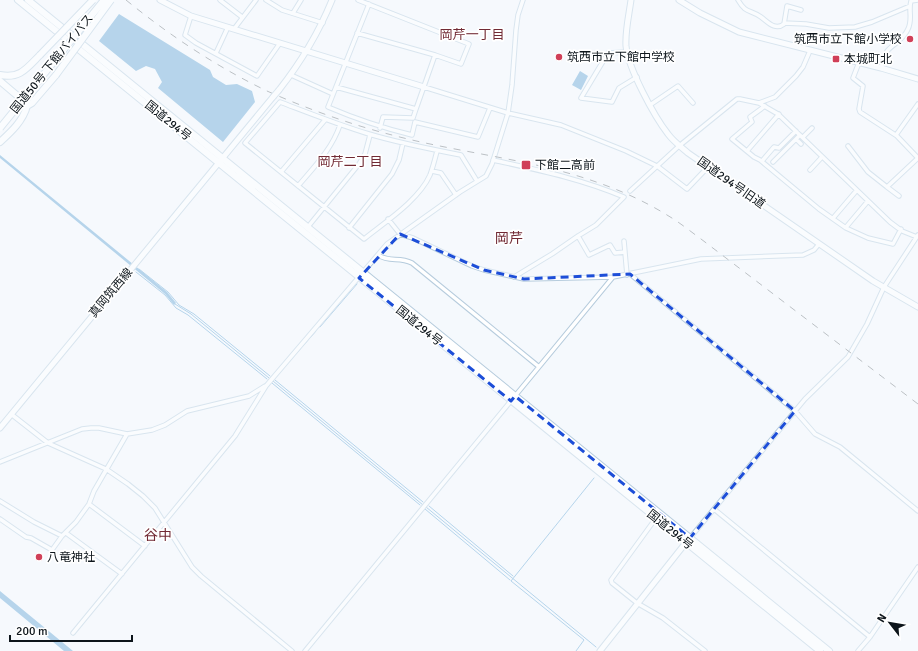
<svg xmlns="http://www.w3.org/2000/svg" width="918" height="651" font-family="Signika,'Noto Sans JP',sans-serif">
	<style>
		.water { fill: #68a7d5 }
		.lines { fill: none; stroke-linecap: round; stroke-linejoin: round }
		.stream { stroke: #68a7d5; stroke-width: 1 }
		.street-casing { stroke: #b6ccdd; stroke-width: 5.5 }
		.secondary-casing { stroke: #b6ccdd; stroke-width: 7 }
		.highway-casing { stroke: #b6ccdd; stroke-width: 8 }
		.street { stroke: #fff; stroke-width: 3.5 }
		.secondary { stroke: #fff; stroke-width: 5 }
		.highway { stroke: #fff; stroke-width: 6 }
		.rail { stroke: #757b80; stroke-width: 1; stroke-dasharray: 7 7; stroke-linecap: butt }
		.secondary-bridge-casing { stroke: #b6ccdd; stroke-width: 7; stroke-linecap: butt }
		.highway-bridge-casing { stroke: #b6ccdd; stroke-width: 8; stroke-linecap: butt }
		.secondary-bridge { stroke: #fff; stroke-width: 5 }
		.highway-bridge { stroke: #fff; stroke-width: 6 }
		.marked { fill: none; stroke: #1d4ed8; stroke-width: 3; stroke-dasharray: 8 5; stroke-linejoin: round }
		.poi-dot { fill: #d03f58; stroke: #fff; stroke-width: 1.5 }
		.labels { text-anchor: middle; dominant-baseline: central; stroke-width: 3.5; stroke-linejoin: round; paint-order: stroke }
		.poi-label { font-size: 12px; fill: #0d151b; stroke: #fff; text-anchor: start }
		.street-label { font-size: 12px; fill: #0d151b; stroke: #fff }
		.neighbourhood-label { font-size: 13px; fill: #712a34; stroke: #fff }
		.quarter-label { font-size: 14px; fill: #712a34; stroke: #fff }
	</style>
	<rect width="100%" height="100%" fill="#f5f9fd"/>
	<path class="water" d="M 119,14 L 210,70 L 213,77 L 226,85 L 237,84 L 252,91 L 255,102 L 223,142 L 158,88 L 162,82 L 155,69 L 146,66 L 136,71 L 99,41 Z
		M 580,71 L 588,76 L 581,90 L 572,85 Z
		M 0,155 L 167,292 L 176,303 L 174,305 L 165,294 L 0,158 Z
		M 0,591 L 73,651 L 64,651 L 0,598 Z"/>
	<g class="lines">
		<path class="stream" d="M 139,269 L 168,292 L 179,305 L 194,314 L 270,376
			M 136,272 L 165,295 L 176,308 L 188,315 L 267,379
			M 175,304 L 191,314 L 269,378
			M 320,327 L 357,284
			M 278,374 L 316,331
			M 275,380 L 423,502
			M 273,381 L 423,505
			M 272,383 L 420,505
			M 429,506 L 513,576
			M 426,507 L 596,647
			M 425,509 L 510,580
			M 576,651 L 584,640 L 511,581 L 594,478"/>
		<defs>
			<path id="street" d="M 220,0 L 242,17
				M 266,0 L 282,10 L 323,23
				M 738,0 C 746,14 750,9 761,17 C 768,22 775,31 784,24 L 787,6 L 801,10
				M 369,4 L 328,107 C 356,119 383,128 412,135 L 415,122 L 478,137 L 490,108
				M 293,13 L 301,0
				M 191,16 L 185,35 L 196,43 L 257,76 L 280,43
				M 784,23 L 806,24 L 829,28 L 855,27 L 872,22 L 910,6
				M 234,29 L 256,0
				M 357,33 L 435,55
				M 627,52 L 608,53 L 581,98 L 612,102 L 619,88 L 637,77
				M 216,53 L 228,27
				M 858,65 L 853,78 L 863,86 L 859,109 L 860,112 L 897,136
				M 881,68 C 883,62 884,54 888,50 C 895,43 904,39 908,29 C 913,19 908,10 911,1 L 918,0
				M 291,75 L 333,94
				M 336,87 L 416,109 L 435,55 L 461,64 L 469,44 L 358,0
				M 424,87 L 508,113 L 561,125 L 626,151 L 657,166 L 687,189 L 708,167
				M 759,103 L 775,97 L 796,76 L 803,67 L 809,53
				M 918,104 L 896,135 L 918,158
				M 650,105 L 678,86 L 693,103
				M 765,106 L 750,117 L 752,122 L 732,139 L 754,157 L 760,160 L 819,209 L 846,228 L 868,238 L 893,244 L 901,229
				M 380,128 L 383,117 L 413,118 L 416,109
				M 803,137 L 812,128
				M 796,139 L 801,144
				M 848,146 L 868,172 L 887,187
				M 437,151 C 435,159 433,167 430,175 C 419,200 385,222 364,239 L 245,143 L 280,102 C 309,113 339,125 369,134 C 399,143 430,149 461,155 L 477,181
				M 747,151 L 779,114
				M 493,160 C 538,170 582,179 624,197 L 596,225 L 578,236 L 552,254 L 514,277
				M 762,161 L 774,147 L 779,148 L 796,131
				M 773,162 L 800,135
				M 810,170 L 822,157
				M 432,171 L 441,173 L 456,195
				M 281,172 L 325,120
				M 298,186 C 314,167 332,149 340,125
				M 630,191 L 679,146 L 737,99 L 740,99 L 759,103 L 778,114 L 890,222 L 902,231 L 917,237
				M 899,196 L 887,187 L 918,158
				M 834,217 L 857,190
				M 388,219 L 400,234 L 413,238 L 472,266 L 484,270 L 524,279 L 613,277 L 701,259 L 803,255 L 814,250 L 819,244
				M 847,226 L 868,201
				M 307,228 L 359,164 L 365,154 L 370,135
				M 349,228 L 392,174 L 399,160 L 403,143
				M 578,236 L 589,255 L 610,245 L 615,253 L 625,252
				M 624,241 L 627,275
				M 378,255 C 390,263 399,256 412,263 L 538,366
				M 630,274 L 795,411 L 815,434 L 840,447 L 918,511
				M 11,414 L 48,443 L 106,469 L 128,484 L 143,496 L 155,508 L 192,567 L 201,576 L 292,651
				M 0,462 L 82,429 L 91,428 L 99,428 L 127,434 L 152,430 L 165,425 L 187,411 L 249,396 L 265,386
				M 0,501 L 34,522 L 62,536 L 76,522 L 89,504 L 94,491 L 127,434
				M 89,504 L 145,546
				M 714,509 L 870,637
				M 656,518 L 611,580 L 612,583 L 637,603 L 663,618 L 705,651
				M 0,519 L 26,537 L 31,538 L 52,550 L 62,536
				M 66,533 L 122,574
				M 690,538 L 805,399 L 848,357 L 867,324 L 884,287 L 918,235
				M 73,633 L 235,436 L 266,386 L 387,244 L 460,192 L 486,176 L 492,164 L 508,113 L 512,85 L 516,30 L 518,15 L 523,0
				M 305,651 L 613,277
				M 858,651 L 870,637 L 918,567"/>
			<path id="secondary" d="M 160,0 L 191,16 L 424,87
				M 631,0 C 629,15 625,31 626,46 C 628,68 654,116 668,134 C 673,141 681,147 688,153 L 873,281 L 918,307
				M 679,0 L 700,13 L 739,32 L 881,68 L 918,79
				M 279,90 C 301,62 319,32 332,0
				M 0,428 L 273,97
				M 600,651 L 688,540"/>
			<path id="highway" d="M 18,0 L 820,651
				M 28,0 L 829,651
				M 0,75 C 20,79 27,68 40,55
				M 0,81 L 26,103
				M 0,142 C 11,132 23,121 27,106 L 32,103 L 56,75"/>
		</defs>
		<use href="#street" class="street-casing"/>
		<use href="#secondary" class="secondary-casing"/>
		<use href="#highway" class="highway-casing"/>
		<use href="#street" class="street"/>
		<use href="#secondary" class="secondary"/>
		<use href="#highway" class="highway"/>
		<path class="rail" d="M 126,0 C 169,35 217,67 267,91 C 305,108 352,125 392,135 C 459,153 533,159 599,183 C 622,191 646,202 667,215 C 679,222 690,231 701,239 L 918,404"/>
		<defs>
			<path id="secondary-bridge" d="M 273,97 L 279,90"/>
			<path id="highway-bridge" d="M 40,55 L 93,0
				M 56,75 L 111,0
				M 0,128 L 104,0"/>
		</defs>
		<use href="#secondary-bridge" class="secondary-bridge-casing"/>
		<use href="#highway-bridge" class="highway-bridge-casing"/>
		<use href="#secondary-bridge" class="secondary-bridge"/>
		<use href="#highway-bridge" class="highway-bridge"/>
	</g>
	<path d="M0 0H918V651H0ZM 400,234 L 484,270 L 524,279 L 630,274 L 795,411 L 690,538 L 515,396 L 511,401 L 359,278 Z" fill="#f5f9fd" fill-opacity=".55" fill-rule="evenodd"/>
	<path class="marked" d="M 400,234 L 484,270 L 524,279 L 630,274 L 795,411 L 690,538 L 515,396 L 511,401 L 359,278 Z"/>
	<g class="poi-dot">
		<circle cx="910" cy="39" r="4"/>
		<circle cx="559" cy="57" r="4"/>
		<rect x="832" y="55" width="8" height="8" rx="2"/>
		<rect x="521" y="160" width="10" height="10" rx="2"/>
		<circle cx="39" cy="557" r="4"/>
	</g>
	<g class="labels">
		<g class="poi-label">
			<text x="902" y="39" text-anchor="end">筑西市立下館小学校</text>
			<text x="567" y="57">筑西市立下館中学校</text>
			<text x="844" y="59">本城町北</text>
			<text x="535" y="165">下館二高前</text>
			<text x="47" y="557">八竜神社</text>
		</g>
		<g class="street-label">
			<text transform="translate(52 64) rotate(-51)">国道50号 下館バイパス</text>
			<text transform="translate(168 121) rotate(39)">国道294号</text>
			<text transform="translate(731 183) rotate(35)">国道294号旧道</text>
			<text transform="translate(111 293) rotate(-50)">真岡筑西線</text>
			<text transform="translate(419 326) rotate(39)">国道294号</text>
			<text transform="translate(670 530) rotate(39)">国道294号</text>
		</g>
		<g class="neighbourhood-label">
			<text x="472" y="35">岡芹一丁目</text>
			<text x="350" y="162">岡芹二丁目</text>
		</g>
		<g class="quarter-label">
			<text x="509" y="238">岡芹</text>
			<text x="158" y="535">谷中</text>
		</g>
	</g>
	<g transform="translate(890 623) rotate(301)" stroke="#ffffff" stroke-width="3" paint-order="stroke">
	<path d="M0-3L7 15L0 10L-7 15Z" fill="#0d151b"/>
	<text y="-6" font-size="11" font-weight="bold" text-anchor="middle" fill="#0d151b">N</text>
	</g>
	<path d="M10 635v6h122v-6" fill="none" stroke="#0d151b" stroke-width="2"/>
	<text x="16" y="635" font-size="12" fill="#0d151b" stroke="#ffffff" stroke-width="3" paint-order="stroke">200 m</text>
</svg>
